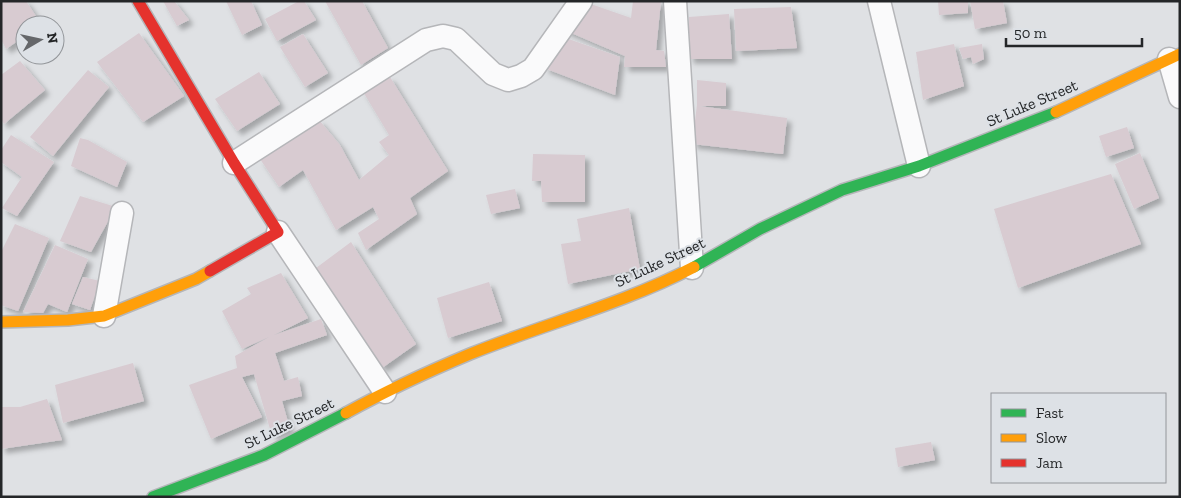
<svg xmlns="http://www.w3.org/2000/svg" width="1181" height="498" font-family="'Zilla Slab',serif">
	<style>
		.building { fill: #d8cbd1; filter: url(#shadow) }
		.lines { fill: none; stroke-linecap: round; stroke-linejoin: round }
		.street-casing { stroke: #b5b6b9; stroke-width: 25 }
		.fast-casing { stroke: #b5b6b9; stroke-width: 14 }
		.slow-casing { stroke: #b5b6b9; stroke-width: 14 }
		.jam-casing { stroke: #b5b6b9; stroke-width: 14 }
		.street { stroke: #fafafb; stroke-width: 22 }
		.fast { stroke: #30b455; stroke-width: 11 }
		.slow { stroke: #ff9f0a; stroke-width: 11 }
		.jam { stroke: #e5322d; stroke-width: 11 }
		.labels { text-anchor: middle; dominant-baseline: central; stroke-width: 4; stroke-linejoin: round; paint-order: stroke }
		.street-label { font-size: 16px; fill: #242628; stroke: #dde1e6 }
	</style>
	<defs>
		<filter id="shadow"><feDropShadow dx="4.5" dy="4.5" stdDeviation="2.5" flood-color="#0004"/></filter>
	</defs>
	<rect width="100%" height="100%" fill="#dfe1e4"/>
	<path class="building" d="M 1,1 L 26,1 L 41,24 L 25,25 L 25,36 L 6,49 L 1,39 Z
		M 163,1 L 174,1 L 189,20 L 177,26 Z
		M 226,1 L 251,1 L 262,25 L 242,35 Z
		M 299,1 L 304,1 L 316,20 L 277,41 L 265,19 Z
		M 325,1 L 362,1 L 388,48 L 361,65 Z
		M 582,1 L 631,18 L 633,1 L 661,1 L 656,50 L 664,51 L 666,67 L 624,67 L 625,56 L 562,29 Z
		M 938,1 L 968,1 L 968,13 L 939,15 Z
		M 970,1 L 1003,1 L 1007,23 L 975,29 Z
		M 791,7 L 797,48 L 736,51 L 734,9 Z
		M 729,14 L 732,59 L 689,59 L 689,17 Z
		M 139,33 L 184,96 L 143,122 L 97,62 Z
		M 303,34 L 328,73 L 305,87 L 280,47 Z
		M 557,35 L 620,57 L 615,95 L 544,68 Z
		M 954,44 L 964,86 L 923,100 L 916,52 Z
		M 982,44 L 984,59 L 973,64 L 971,57 L 963,59 L 959,48 Z
		M 20,61 L 45,90 L 4,124 L 1,119 L 1,75 Z
		M 88,70 L 109,87 L 53,156 L 30,137 Z
		M 259,72 L 280,104 L 237,131 L 215,99 Z
		M 390,77 L 448,171 L 410,198 L 417,214 L 366,250 L 358,233 L 379,219 L 373,207 L 336,230 L 303,170 L 279,187 L 260,159 L 319,120 L 340,145 L 359,180 L 389,155 L 379,142 L 389,135 L 362,90 Z
		M 697,80 L 726,83 L 726,106 L 699,106 L 787,118 L 783,154 L 692,144 L 697,105 Z
		M 1127,127 L 1134,148 L 1106,157 L 1099,136 Z
		M 11,135 L 54,162 L 17,216 L 2,208 L 22,177 L 1,162 L 1,150 Z
		M 80,138 L 88,140 L 127,162 L 117,187 L 71,166 Z
		M 1140,153 L 1159,198 L 1134,209 L 1115,164 Z
		M 533,154 L 585,155 L 585,202 L 542,202 L 541,181 L 532,181 Z
		M 1111,174 L 1141,244 L 1018,288 L 994,209 Z
		M 515,189 L 520,208 L 491,214 L 486,195 Z
		M 80,196 L 116,207 L 91,252 L 60,241 Z
		M 629,208 L 640,269 L 568,284 L 561,244 L 581,241 L 577,219 Z
		M 15,224 L 49,238 L 18,311 L 1,305 L 1,252 Z
		M 351,242 L 416,344 L 382,368 L 316,268 Z
		M 55,245 L 88,259 L 67,312 L 48,304 L 43,313 L 23,312 Z
		M 281,273 L 308,318 L 274,335 L 321,319 L 327,335 L 275,353 L 284,381 L 298,377 L 302,396 L 282,401 L 290,429 L 272,436 L 254,374 L 242,377 L 262,417 L 211,439 L 189,385 L 237,368 L 235,356 L 269,337 L 242,349 L 222,311 L 251,294 L 247,288 Z
		M 83,277 L 100,281 L 90,310 L 72,304 Z
		M 489,282 L 502,321 L 448,338 L 437,298 Z
		M 133,363 L 144,401 L 63,423 L 55,385 Z
		M 47,399 L 62,440 L 1,449 L 1,407 L 20,407 Z
		M 931,442 L 935,460 L 898,467 L 895,448 Z"/>
	<g class="lines">
		<defs>
			<path id="street" d="M 675,1 L 692,268
				M 879,1 L 919,166
				M 1169,59 L 1180,97
				M 234,163 L 426,40 L 443,36 L 456,39 L 493,74 L 508,80 L 521,76 L 533,69 L 581,1
				M 278,232 L 385,392
				M 104,316 L 122,213"/>
			<path id="fast" d="M 694,267 L 760,229 L 842,190 L 919,166 L 1056,112
				M 153,497 L 264,455 L 346,413"/>
			<path id="slow" d="M 1056,112 L 1180,54
				M 1,322 L 68,320 L 104,316 L 196,279 L 210,271
				M 346,413 C 386,391 427,372 470,354 C 544,324 623,304 694,267"/>
			<path id="jam" d="M 138,1 L 234,163 L 278,232 L 210,271"/>
		</defs>
		<use href="#street" class="street-casing"/>
		<use href="#fast" class="fast-casing"/>
		<use href="#slow" class="slow-casing"/>
		<use href="#jam" class="jam-casing"/>
		<use href="#street" class="street"/>
		<use href="#fast" class="fast"/>
		<use href="#slow" class="slow"/>
		<use href="#jam" class="jam"/>
	</g>
	<g class="labels">
		<g class="street-label">
			<text transform="translate(1032 103) rotate(-23)">St Luke Street</text>
			<text transform="translate(660 262) rotate(-25)">St Luke Street</text>
			<text transform="translate(289 423) rotate(-26)">St Luke Street</text>
		</g>
	</g>
	<rect width="1181" height="498" fill="none" stroke="#242628" stroke-width="5"/>
	<rect x="991" y="393" width="175" height="90" fill="#dde1e6" stroke="#93969a"/>
	<rect x="1001" y="409" width="25" height="8" fill="#30b455" stroke="#93969a"/>
	<text x="1036" y="418" font-size="15" fill="#242628">Fast</text>
	<rect x="1001" y="434" width="25" height="8" fill="#ff9f0a" stroke="#93969a"/>
	<text x="1036" y="443" font-size="15" fill="#242628">Slow</text>
	<rect x="1001" y="459" width="25" height="8" fill="#e5322d" stroke="#93969a"/>
	<text x="1036" y="468" font-size="15" fill="#242628">Jam</text>
	<g transform="translate(40 40) rotate(81)"><circle r="24" fill="#dde1e6" stroke="#93969a"/>
	<path d="M0-4L9 19L0 12L-9 19Z" fill="#65676a"/>
	<text y="-8" font-size="14" font-weight="bold" text-anchor="middle" fill="#242628">N</text>
	</g>
	<path d="M1006 38v8h136v-8" fill="none" stroke="#242628" stroke-width="2.5"/>
	<text x="1014" y="38" font-size="15" fill="#242628" stroke="#dde1e6" stroke-width="4" paint-order="stroke">50 m</text>
</svg>
